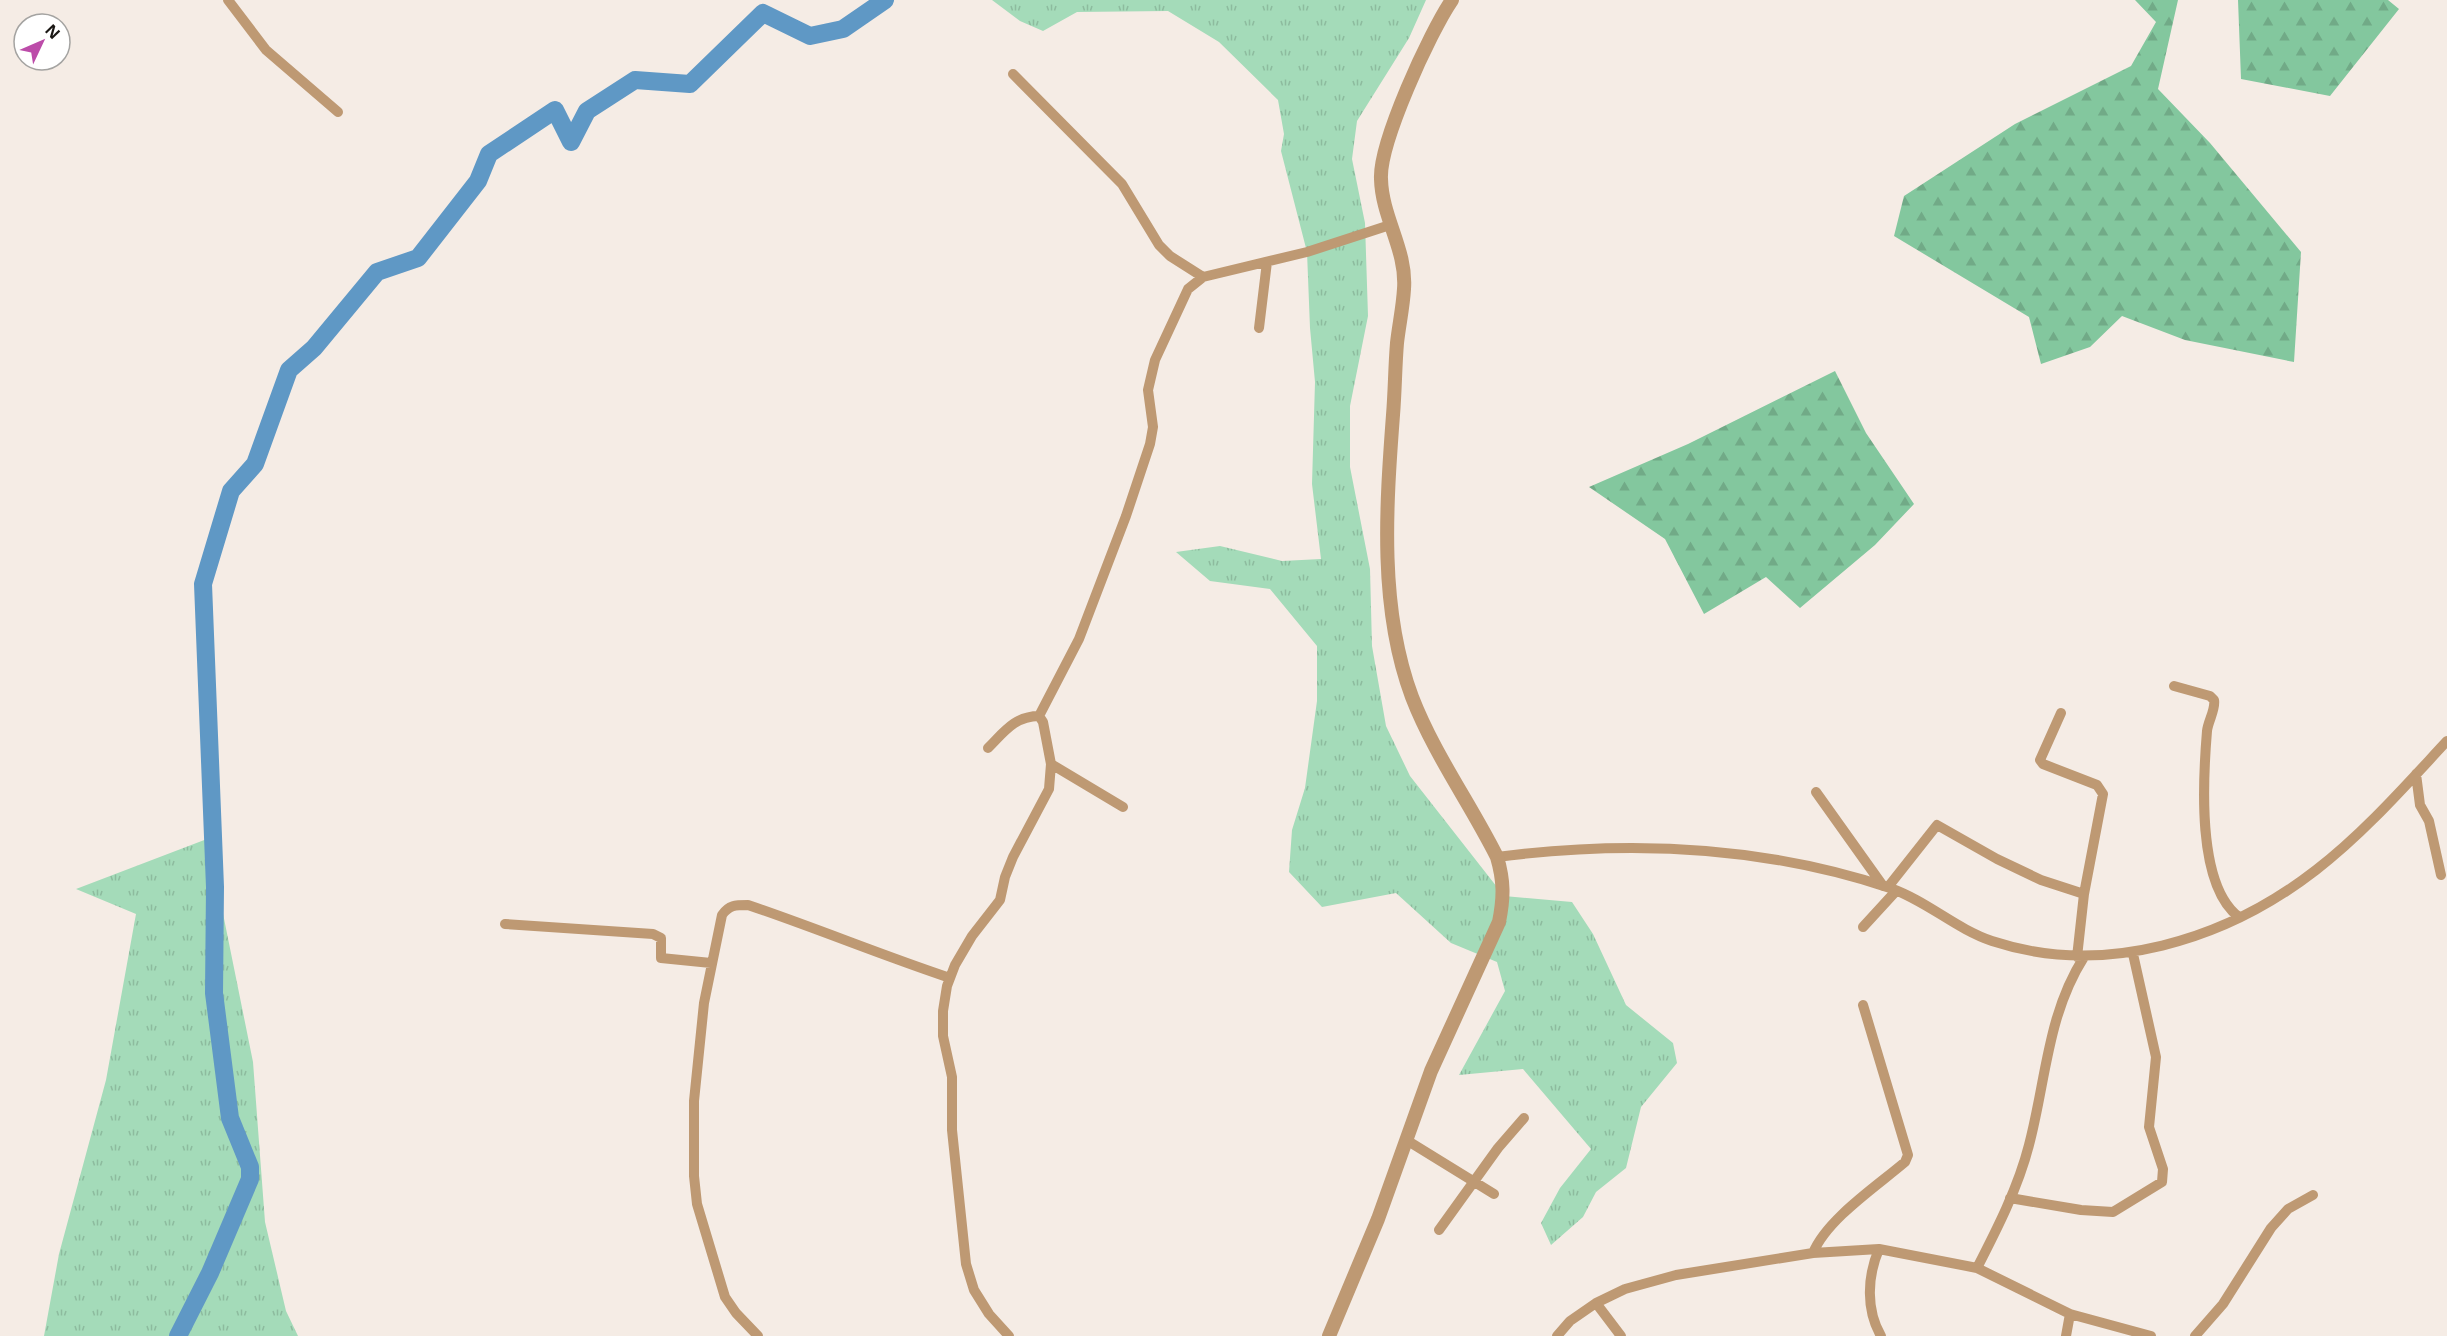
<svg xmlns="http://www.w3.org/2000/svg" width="2447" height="1336" font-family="'Noto Sans',sans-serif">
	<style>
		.grass { fill: url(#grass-tufts) }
		.forest { fill: url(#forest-firs) }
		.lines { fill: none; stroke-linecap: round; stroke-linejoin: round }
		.river { stroke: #5f98c5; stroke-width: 18 }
		.minor { stroke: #be9973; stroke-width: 10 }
		.tertiary { stroke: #be9973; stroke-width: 14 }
	</style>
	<defs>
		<pattern id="grass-tufts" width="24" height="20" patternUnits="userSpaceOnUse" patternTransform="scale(1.5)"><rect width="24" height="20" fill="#a4dbb9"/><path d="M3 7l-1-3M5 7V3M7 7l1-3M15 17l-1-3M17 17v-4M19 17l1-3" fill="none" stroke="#8dbb9e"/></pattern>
		<pattern id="forest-firs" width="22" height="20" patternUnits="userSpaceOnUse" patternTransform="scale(1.5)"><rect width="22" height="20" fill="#83c79e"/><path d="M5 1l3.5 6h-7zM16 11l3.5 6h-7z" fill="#71aa87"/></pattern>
	</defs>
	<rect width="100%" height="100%" fill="#f5ece5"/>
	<path class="grass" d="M 992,0 L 1426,0 L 1409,38 L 1357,121 L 1352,159 L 1365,223 L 1368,316 L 1350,406 L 1350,467 L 1370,569 L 1372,646 L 1386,726 L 1410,776 L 1504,896 L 1572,902 L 1593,934 L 1626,1005 L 1673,1043 L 1677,1063 L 1641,1107 L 1626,1168 L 1596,1192 L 1583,1217 L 1551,1245 L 1541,1223 L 1560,1188 L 1591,1149 L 1523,1069 L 1459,1075 L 1505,991 L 1497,962 L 1451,943 L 1396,893 L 1322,907 L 1289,872 L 1292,830 L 1305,788 L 1317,701 L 1317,646 L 1270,589 L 1210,581 L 1176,552 L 1220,546 L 1282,561 L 1321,559 L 1312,484 L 1315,382 L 1310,328 L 1307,252 L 1281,151 L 1284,134 L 1278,100 L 1219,42 L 1168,11 L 1077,12 L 1043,31 L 1020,21 Z
		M 220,834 L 215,874 L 253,1062 L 265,1222 L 286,1311 L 298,1336 L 44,1336 L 59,1254 L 106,1080 L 136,914 L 76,889 Z"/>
	<path class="forest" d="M 2135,0 L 2178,0 L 2158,89 L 2210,143 L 2301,252 L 2294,362 L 2185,340 L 2122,316 L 2090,347 L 2041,364 L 2029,317 L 1894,236 L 1904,196 L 2015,124 L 2131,66 L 2156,22 Z
		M 2238,0 L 2388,0 L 2399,9 L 2330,96 L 2241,79 Z
		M 1835,371 L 1866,433 L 1914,504 L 1875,545 L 1800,608 L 1766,577 L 1704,614 L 1665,539 L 1589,487 L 1688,444 Z"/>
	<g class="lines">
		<path class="river" d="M 178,1336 L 210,1273 L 250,1179 L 250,1167 L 230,1118 L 214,993 L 215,887 L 203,584 L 231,491 L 255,464 L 289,370 L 314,348 L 377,272 L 418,258 L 478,181 L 489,154 L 555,110 L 571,142 L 587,111 L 635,80 L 690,84 L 763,13 L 810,36 L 843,29 L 885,0"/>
		<path class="minor" d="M 228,0 L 266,50 L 338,112
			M 1013,74 L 1122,184 L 1159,245 L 1170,256 L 1203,277
			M 1259,328 L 1267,262
			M 2174,686 L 2210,696 L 2214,700 C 2216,709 2208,721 2207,731 C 2203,779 2196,885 2239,917
			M 2061,713 L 2040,760 L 2043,764 L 2097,785 L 2103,794 L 2084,894 L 2077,957
			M 988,748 C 1004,732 1015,716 1039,716
			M 1051,764 L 1123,807
			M 2416,774 L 2420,805 L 2429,821 L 2441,875
			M 1816,792 L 1883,886
			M 1497,857 C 1628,840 1764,846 1890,888 C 1927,901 1956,929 1992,941 C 2104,978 2226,940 2316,870 C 2364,833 2406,785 2447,741
			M 1888,887 L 1937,825 L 1997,859 L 2041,880 L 2084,894
			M 505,924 L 653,934 L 661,938 L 661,958 L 711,963
			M 1863,927 L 1896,891
			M 1408,1141 L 1494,1194
			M 2010,1198 L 2081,1210 L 2113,1212 L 2162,1182 L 2163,1169 L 2149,1127 L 2156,1057 L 2133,954
			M 1439,1230 L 1498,1148 L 1524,1118
			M 1879,1249 C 1867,1277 1866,1310 1881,1336
			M 1813,1253 C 1827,1219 1877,1186 1905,1162 L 1908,1155 L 1863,1005
			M 1977,1268 C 1997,1229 2018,1188 2029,1145 C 2046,1081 2047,1015 2084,957
			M 1596,1303 L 1621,1336
			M 758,1336 L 736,1313 L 725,1297 L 697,1204 L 694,1176 L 694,1101 L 704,1003 L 722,915 C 729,905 735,905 748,905 C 816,928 881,955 950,978
			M 1009,1336 L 989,1314 L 974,1290 L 966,1264 L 952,1130 L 952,1077 L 943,1036 L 943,1011 L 947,986 L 955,965 L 972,936 L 1000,900 L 1005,877 L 1013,857 L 1049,789 L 1051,764 L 1043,722 L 1039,716 L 1079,639 L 1126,516 L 1150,444 L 1153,427 L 1148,390 L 1155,360 L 1188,289 L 1203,277 L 1307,252 L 1390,225
			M 1557,1336 L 1570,1321 L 1596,1303 L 1625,1289 L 1676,1275 L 1813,1253 L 1879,1249 L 1977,1268 L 2070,1314 L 2151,1336
			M 2066,1336 L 2070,1314
			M 2195,1336 L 2223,1304 L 2271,1228 L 2288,1209 L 2313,1195"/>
		<path class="tertiary" d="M 1329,1336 L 1378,1219 L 1431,1071 L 1499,922 C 1504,897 1504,881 1497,857 C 1470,803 1434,754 1412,697 C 1379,609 1386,508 1393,415 C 1395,391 1395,367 1397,343 C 1399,325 1403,307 1404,289 C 1407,250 1382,218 1381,179 C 1379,143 1430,32 1452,0"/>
	</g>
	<g transform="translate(42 42) rotate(46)"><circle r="28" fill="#ffffff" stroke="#a4a3a1" stroke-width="1.5"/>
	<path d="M0-4.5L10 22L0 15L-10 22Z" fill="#bc4ca9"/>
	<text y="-9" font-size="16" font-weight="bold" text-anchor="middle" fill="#1b1815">N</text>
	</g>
</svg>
